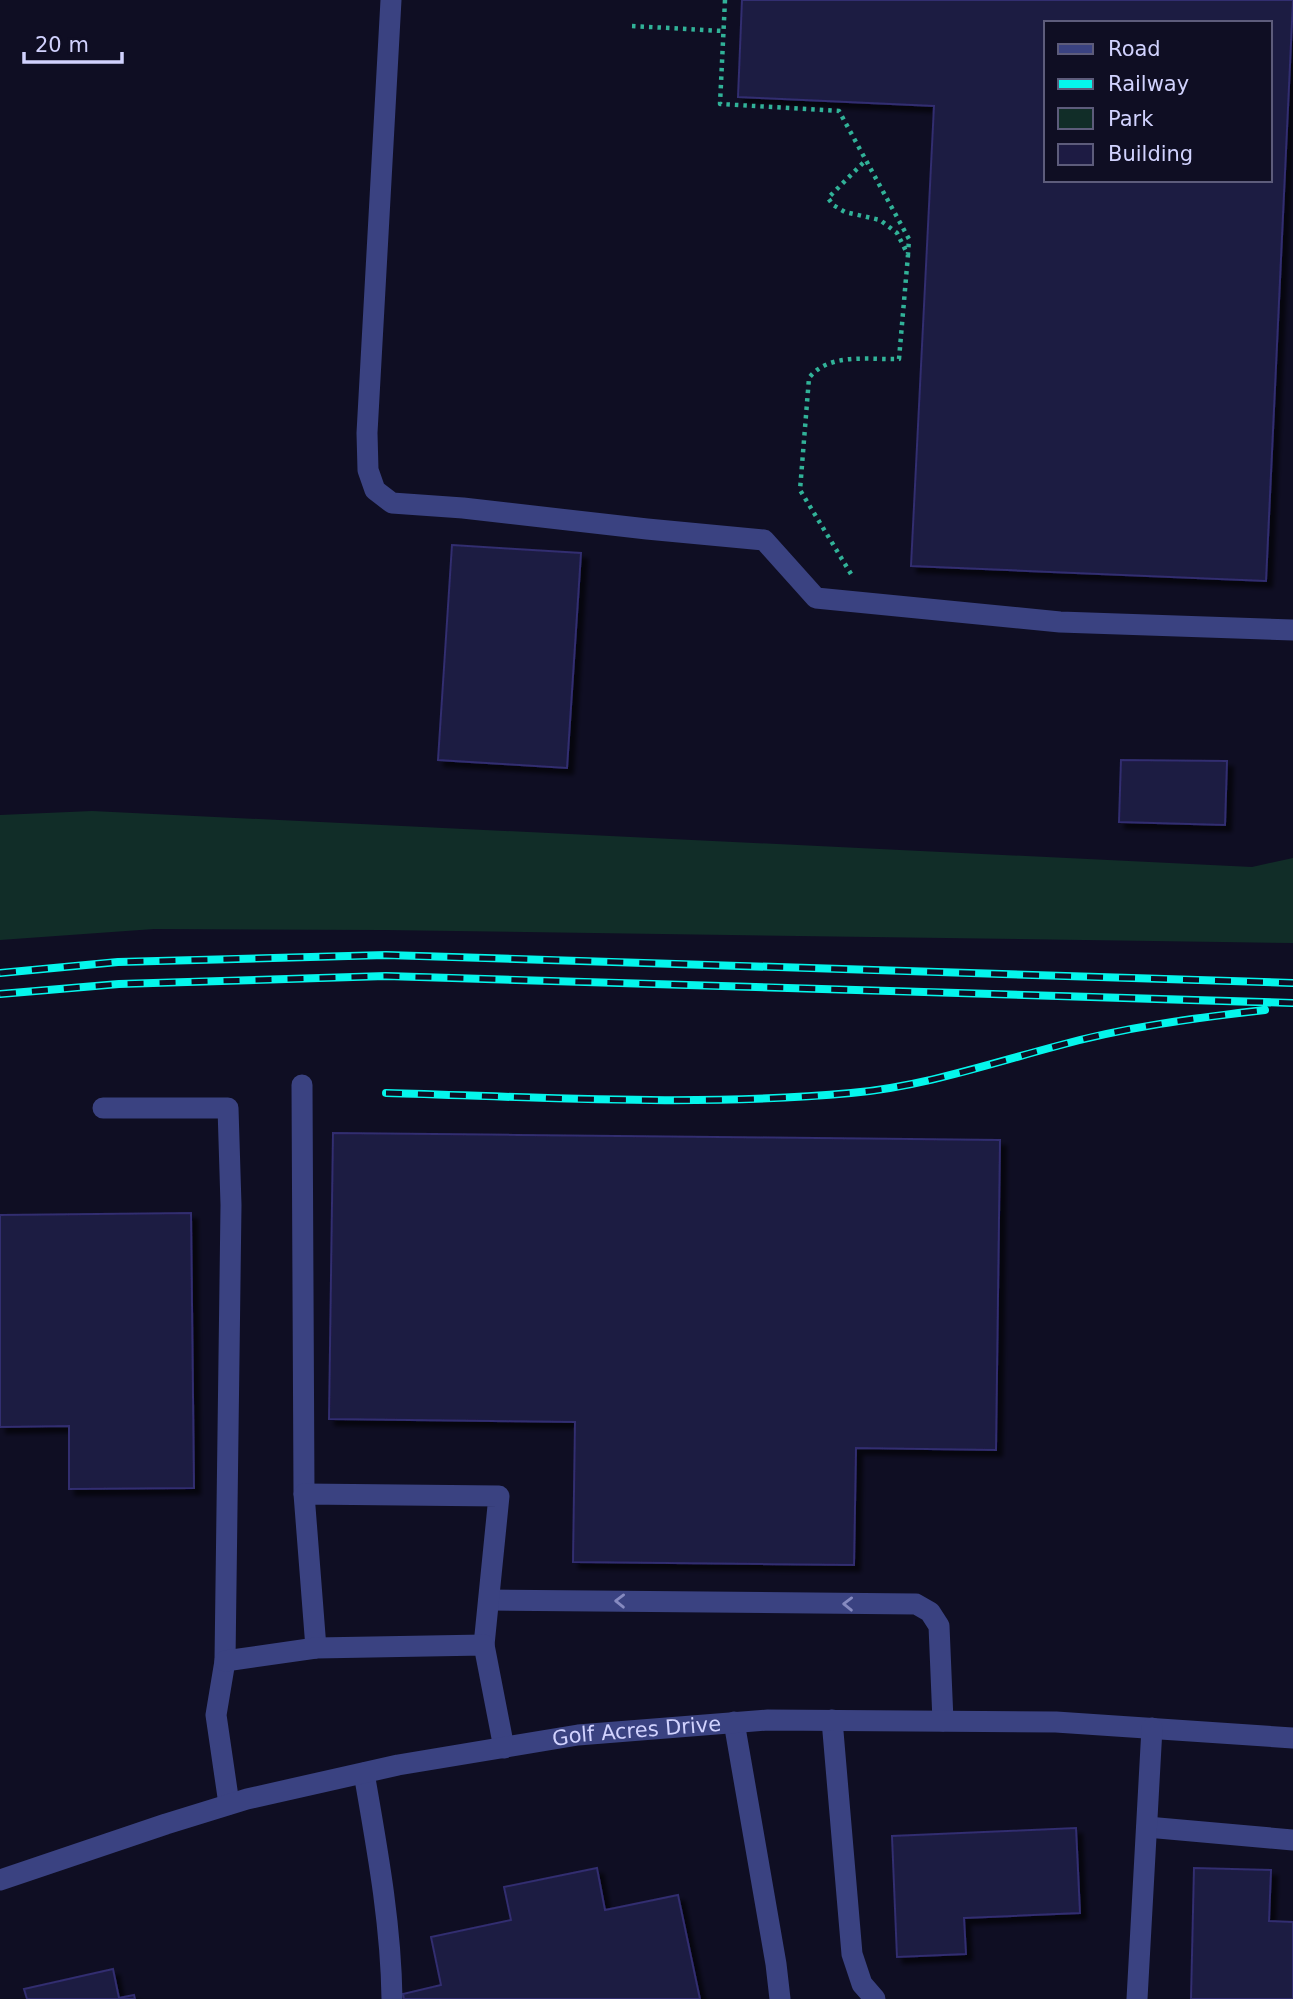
<svg xmlns="http://www.w3.org/2000/svg" width="1293" height="1999" font-family="'DejaVu Sans',sans-serif">
	<style>
		.green { fill: #112d28 }
		.building { fill: #1d1b43; stroke: #312d6f; stroke-width: 2; fill-rule: evenodd; filter: url(#shadow) }
		.lines { fill: none; stroke-linecap: round; stroke-linejoin: round }
		.path { stroke: #31b298; stroke-width: 4.5; stroke-dasharray: 3.5 5; stroke-linecap: butt }
		.minor { stroke: #3a4281; stroke-width: 21 }
		.rail-casing { stroke: #05f6ec; stroke-width: 8 }
		.rail { stroke: #0f0e23; stroke-width: 5; stroke-dasharray: 16; stroke-linecap: butt }
		.oneway { stroke: #868ac0 }
		.labels { text-anchor: middle; dominant-baseline: central; stroke-width: 5; stroke-linejoin: round; paint-order: stroke }
		.street-label { font-size: 21px; fill: #d1d2fe; stroke: #0f0e23 }
	</style>
	<defs>
		<filter id="shadow"><feDropShadow dx="6" dy="6" stdDeviation="2" flood-color="#0009"/></filter>
	</defs>
	<rect width="100%" height="100%" fill="#0f0e23"/>
	<path class="green" d="M 92,811 L 1252,867 L 1293,858 L 1293,943 L 383,930 L 154,929 L 0,940 L 0,815 Z"/>
	<path class="building" d="M 742,0 L 1293,0 L 1266,581 L 911,566 L 934,106 L 738,97 ZM 1046,23 L 1270,23 L 1270,180 L 1046,180 Z
		M 452,545 L 581,553 L 567,768 L 438,760 Z
		M 1121,760 L 1227,761 L 1225,825 L 1119,822 Z
		M 333,1133 L 1000,1140 L 996,1450 L 856,1448 L 854,1565 L 573,1562 L 575,1422 L 329,1419 Z
		M 191,1213 L 194,1488 L 69,1489 L 69,1426 L 0,1427 L 0,1215 Z
		M 1076,1828 L 1080,1913 L 964,1918 L 966,1954 L 897,1957 L 892,1836 Z
		M 597,1868 L 605,1910 L 678,1895 L 700,1999 L 404,1999 L 403,1994 L 441,1985 L 431,1937 L 511,1920 L 504,1887 Z
		M 1194,1868 L 1271,1870 L 1269,1921 L 1293,1922 L 1293,1999 L 1191,1999 Z
		M 113,1969 L 119,1998 L 134,1995 L 135,1999 L 27,1999 L 24,1989 Z"/>
	<g class="lines">
		<path class="path" d="M 725,0 L 720,104 L 839,111 L 909,239 L 908,254
			M 632,26 L 723,31
			M 851,574 L 800,490 L 809,378 C 829,352 869,360 899,359 L 908,255 L 897,233 L 880,220 L 845,212 L 833,205 L 828,198 L 865,161"/>
		<g class="minor">
			<path d="M 391,0 L 367,433 L 368,470 L 375,490 L 392,503 L 463,508 L 647,529 L 764,540 L 816,598 L 1060,622 L 1293,630"/>
			<path d="M 302,1085 L 304,1494"/>
			<path d="M 103,1108 L 228,1108 L 231,1205 L 225,1661 L 216,1715 L 229,1804"/>
			<path d="M 489,1600 L 916,1604 L 930,1612 L 939,1626 L 943,1721"/>
			<path d="M 316,1648 L 304,1494 L 499,1496 L 484,1645"/>
			<path d="M 225,1661 L 316,1648 L 484,1645 L 504,1748"/>
			<path d="M 832,1720 L 852,1954 L 862,1984 L 875,1999"/>
			<path d="M 734,1722 L 776,1964 L 780,1999"/>
			<path d="M 364,1773 C 377,1848 391,1923 392,1999"/>
			<path d="M 1147,1827 L 1293,1840"/>
			<path id="s1" d="M 0,1880 L 166,1824 L 247,1799 L 398,1765 L 578,1735 L 768,1720 L 1056,1722 L 1293,1738"/>
			<path d="M 1137,1999 L 1152,1728"/>
		</g>
		<defs>
			<path id="rail" d="M 0,973 L 118,962 L 386,955 L 1293,983
				M 0,994 L 119,984 L 386,976 L 1293,1003
				M 386,1093 C 540,1097 697,1107 851,1093 C 921,1087 989,1064 1057,1046 C 1125,1027 1195,1018 1265,1010"/>
		</defs>
		<use href="#rail" class="rail-casing"/>
		<use href="#rail" class="rail"/>
	</g>
	<defs><path id="oneway-chevron" d="M-2-3.5L2.5 0L-2 3.5" fill="none" stroke-width="1.6" stroke-linecap="round" stroke-linejoin="round" transform="scale(1.75)"/></defs>
	<g class="oneway">
		<use href="#oneway-chevron" transform="translate(620 1601) rotate(-179)"/>
		<use href="#oneway-chevron" transform="translate(848 1604) rotate(-179)"/>
	</g>
	<g class="labels">
		<g class="street-label">
			<text stroke="none"><textPath href="#s1" startOffset="656">Golf Acres Drive</textPath></text>
		</g>
	</g>
	<rect x="1044" y="21" width="228" height="161" fill="#0f0e23" stroke="#5d5c7b" stroke-width="2"/>
	<rect x="1058" y="44" width="35" height="10" fill="#3a4281" stroke="#5d5c7b" stroke-width="2"/>
	<text x="1108" y="56" font-size="21" fill="#d1d2fe">Road</text>
	<rect x="1058" y="79" width="35" height="10" fill="#05f6ec" stroke="#5d5c7b" stroke-width="2"/>
	<text x="1108" y="91" font-size="21" fill="#d1d2fe">Railway</text>
	<rect x="1058" y="108" width="35" height="21" fill="#112d28" stroke="#5d5c7b" stroke-width="2"/>
	<text x="1108" y="126" font-size="21" fill="#d1d2fe">Park</text>
	<rect x="1058" y="144" width="35" height="21" fill="#1d1b43" stroke="#5d5c7b" stroke-width="2"/>
	<text x="1108" y="161" font-size="21" fill="#d1d2fe">Building</text>
	<path d="M24 52v10h98v-10" fill="none" stroke="#d1d2fe" stroke-width="3.5"/>
	<text x="35" y="52" font-size="21" fill="#d1d2fe" stroke="#0f0e23" stroke-width="5" paint-order="stroke">20 m</text>
</svg>
